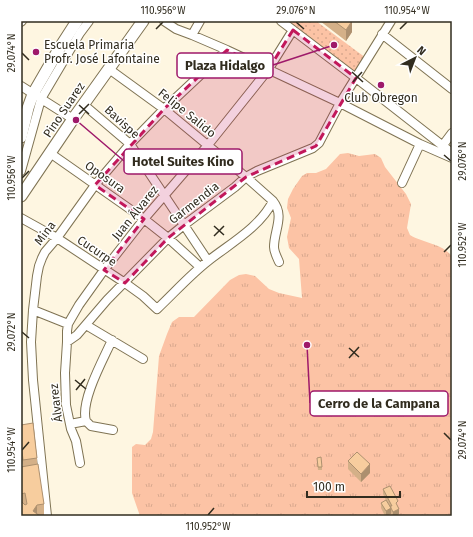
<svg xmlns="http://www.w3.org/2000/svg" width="473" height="537" font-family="'Fira Sans',sans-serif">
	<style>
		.grass { fill: url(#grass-tufts) }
		.park { fill: url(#park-dots) }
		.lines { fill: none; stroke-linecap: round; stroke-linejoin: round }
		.minor-casing { stroke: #7f7353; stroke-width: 10 }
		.major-casing { stroke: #7f7353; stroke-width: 13 }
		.minor { stroke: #fff; stroke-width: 8 }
		.major { stroke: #fff; stroke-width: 11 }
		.wall { fill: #d4b088 }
		.shaded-wall { fill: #ad906f }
		.building { fill: #f7cd9e; stroke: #ad906f }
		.marked { fill: #c2185b; fill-opacity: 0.2; stroke: #c2185b; stroke-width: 3; stroke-dasharray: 8 5; stroke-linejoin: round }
		.ticks { fill: none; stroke: #312c1f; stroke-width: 1.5 }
		.poi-dot { fill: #9e196a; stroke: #fff; stroke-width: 1.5 }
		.labels { text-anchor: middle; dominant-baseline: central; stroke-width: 3; stroke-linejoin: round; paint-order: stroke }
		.poi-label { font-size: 12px; fill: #312c1f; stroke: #fff; text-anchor: start }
		.street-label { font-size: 12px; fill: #312c1f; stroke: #fff }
		.leader { fill: none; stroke: #9e196a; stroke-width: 1.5 }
		.callout-dot { fill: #9e196a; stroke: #fff; stroke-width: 1.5 }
		.callout { fill: #fff; stroke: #9e196a; stroke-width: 1.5 }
		.callout-label { font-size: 13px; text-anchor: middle; font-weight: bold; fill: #312c1f }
		.neatline { fill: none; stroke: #312c1f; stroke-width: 1.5 }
		.ticks-label { font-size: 10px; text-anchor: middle; fill: #312c1f }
	</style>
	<defs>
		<pattern id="grass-tufts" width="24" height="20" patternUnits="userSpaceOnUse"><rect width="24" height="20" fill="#fcc3a5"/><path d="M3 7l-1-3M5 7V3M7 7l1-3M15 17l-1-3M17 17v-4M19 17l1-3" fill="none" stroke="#d8a88e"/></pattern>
		<pattern id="park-dots" width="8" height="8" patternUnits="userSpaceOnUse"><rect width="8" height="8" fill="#fcc3a5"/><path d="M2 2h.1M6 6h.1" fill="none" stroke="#d8a88e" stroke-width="1.8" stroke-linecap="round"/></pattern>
	</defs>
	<rect width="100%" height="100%" fill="#fef6e1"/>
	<path class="grass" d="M 348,153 L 359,156 L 375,154 L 381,158 L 385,167 L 406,194 L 411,204 L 407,228 L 410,235 C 423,243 441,243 452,256 L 452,516 L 140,516 L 132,493 L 132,447 L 136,444 L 145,445 L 151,439 L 153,432 L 159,356 L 167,334 L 172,322 L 179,317 L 194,317 L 230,280 L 239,275 L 246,274 L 255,276 L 269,289 L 279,293 L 302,298 L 299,259 L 289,248 L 287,237 L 291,218 L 287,208 L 288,199 L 293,189 L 302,176 L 307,173 L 316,173 L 326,169 L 340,154 Z"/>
	<path class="park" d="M 288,21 L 316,21 L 366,58 L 355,72 Z"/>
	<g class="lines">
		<defs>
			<path id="minor" d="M 164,21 L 176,29 L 192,35 L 227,50 L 340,103 L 420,144 L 452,158
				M 281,21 L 356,78 L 452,153
				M 21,22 L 22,21
				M 382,34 L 452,89
				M 192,35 L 200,21
				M 109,69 L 164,109 L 246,177 L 273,201 C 285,216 274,230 274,247 C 274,252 277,257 279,262
				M 21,86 L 73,119
				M 83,104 L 130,144 L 208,261
				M 443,145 L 452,133
				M 50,153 L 144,219 L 168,238 L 200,267
				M 21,171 L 41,99 L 80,33 L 89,21
				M 402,183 L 420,144
				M 21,218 L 57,238 L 125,283 L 143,296 L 157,309 C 174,293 190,275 208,261 C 231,243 260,227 273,201
				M 33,310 L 68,324
				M 86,325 L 143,359
				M 67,342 L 67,331 L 68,324 L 79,305 L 104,270 L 144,219 L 208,145 L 268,70 L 293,30
				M 86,421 C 80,401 103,360 112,340
				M 86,421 L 91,426 L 113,430
				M 70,424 L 86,421
				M 80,463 L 76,441 L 71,429 L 66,405 L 65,373 L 67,342 L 77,335 L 107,300 L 168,238 L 184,225 L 235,187 L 246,177 L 257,171 L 313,148 L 319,143 L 340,103 L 391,21
				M 47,516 L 33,380 L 31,342 L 33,310 L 37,276 L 39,266 L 42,258 L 45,252 L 57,238 L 95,185 L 130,144 L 164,109 L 227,50"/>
			<path id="major" d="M 21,137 L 28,108 L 33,94 L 59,49 L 77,21
				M 21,196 L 73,119 L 143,21"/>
		</defs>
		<use href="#minor" class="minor-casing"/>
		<use href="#major" class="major-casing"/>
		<use href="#minor" class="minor"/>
		<use href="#major" class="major"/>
	</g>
	<path class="wall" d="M 320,21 L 352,21 L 352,32 L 346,41 Z
		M 21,425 L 37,458 L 37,464 L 44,504 L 44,515 L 21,516 L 21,467 L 23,467 L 21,451 Z
		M 317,458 L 322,467 L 322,470 L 318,470 Z
		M 348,461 L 370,473 L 361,482 L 348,469 Z
		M 383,489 L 398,507 L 399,514 L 396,516 L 392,516 L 391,513 L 391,514 L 385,516 L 381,508 L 381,503 L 386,500 L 383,494 Z"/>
	<path class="shaded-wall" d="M 352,21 L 352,32 L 346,41 L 346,30 Z
		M 370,464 L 370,473 L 361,482 L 361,474 Z
		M 37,505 L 37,516 L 33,511 Z
		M 391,508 L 391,514 L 386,516 L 386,511 Z
		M 399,509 L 399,514 L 396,516 L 393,516 L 393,512 Z"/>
	<path class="building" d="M 334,21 L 352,21 L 346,30 Z
		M 33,423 L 37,458 L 23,460 L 21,442 L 21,425 Z
		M 357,452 L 370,464 L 361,474 L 348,461 Z
		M 321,457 L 322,467 L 318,467 L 317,458 Z
		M 38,464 L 44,504 L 37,505 L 33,511 L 40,516 L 21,516 L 21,501 L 25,505 L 27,504 L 25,493 L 21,494 L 21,467 Z
		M 390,486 L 398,501 L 396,503 L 399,509 L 393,512 L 390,506 L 392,506 L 383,489 Z
		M 386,500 L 391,508 L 386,511 L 381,503 Z"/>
	<path class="marked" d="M 293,30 L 356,78 L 316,146 L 246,177 L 168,238 L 125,283 L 104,270 L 144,219 L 95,185 L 164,109 L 227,50 L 268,70 Z"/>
	<path class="ticks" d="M 296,22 L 304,29M 156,29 L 163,22M 400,29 L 407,22M 22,53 L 29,60M 352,72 L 363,82M 353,82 L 362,72M 79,105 L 89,114M 79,114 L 89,104M 444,155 L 451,161M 22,178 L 29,171M 214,226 L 224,235M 214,236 L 224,226M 444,252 L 451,245M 22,332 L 29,338M 349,348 L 359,357M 349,358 L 359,347M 75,380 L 86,389M 76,390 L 85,379M 444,433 L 451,440M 22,450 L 29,442M 208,515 L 214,508"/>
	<g class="poi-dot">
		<circle cx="36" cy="52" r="4"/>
		<circle cx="381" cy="85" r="4"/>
	</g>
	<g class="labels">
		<g class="poi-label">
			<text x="44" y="45">Escuela Primaria<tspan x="44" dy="14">Profr. José Lafontaine</tspan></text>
			<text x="381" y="98" text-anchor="middle">Club Obregon</text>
		</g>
		<g class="street-label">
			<text transform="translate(64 110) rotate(-56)">Pino Suarez</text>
			<text transform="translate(187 113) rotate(39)">Felipe Salido</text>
			<text transform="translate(122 122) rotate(42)">Bavispe</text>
			<text transform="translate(105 177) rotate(35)">Oposura</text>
			<text transform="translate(194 203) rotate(-38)">Garmendia</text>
			<text transform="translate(135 213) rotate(-51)">Juan Álvarez</text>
			<text transform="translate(45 233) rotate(-53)">Mina</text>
			<text transform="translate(97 251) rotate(34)">Cucurpe</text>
			<text transform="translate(56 403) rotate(-97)">Álvarez</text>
		</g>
	</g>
	<path class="leader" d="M334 45L273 65M76 120L124 161M307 345L310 403"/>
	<g class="callout-dot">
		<circle cx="334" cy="45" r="4"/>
		<circle cx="76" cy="120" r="4"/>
		<circle cx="307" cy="345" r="4"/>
	</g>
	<g class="callout">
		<rect x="177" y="53" width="96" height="25" rx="4"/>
		<rect x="124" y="149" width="118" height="25" rx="4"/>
		<rect x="310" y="391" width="138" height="25" rx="4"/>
	</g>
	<g class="callout-label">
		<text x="225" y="70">Plaza Hidalgo</text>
		<text x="183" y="166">Hotel Suites Kino</text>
		<text x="379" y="408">Cerro de la Campana</text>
	</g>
	<rect width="473" height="537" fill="none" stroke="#ffffff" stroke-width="44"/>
	<g transform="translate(415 58) rotate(42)" stroke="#ffffff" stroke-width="3" paint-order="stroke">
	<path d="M0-3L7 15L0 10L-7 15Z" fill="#312c1f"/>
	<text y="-6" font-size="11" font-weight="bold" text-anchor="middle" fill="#312c1f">N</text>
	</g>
	<path d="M307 491v6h93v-6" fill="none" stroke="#312c1f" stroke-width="2"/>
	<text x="313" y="491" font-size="12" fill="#312c1f" stroke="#ffffff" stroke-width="3" paint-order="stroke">100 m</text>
	<rect x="22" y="22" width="429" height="493" class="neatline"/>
	<g class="ticks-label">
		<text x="163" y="14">110.956°W</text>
		<text x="296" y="14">29.076°N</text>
		<text x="407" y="14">110.954°W</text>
		<text transform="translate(11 53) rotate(-90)" y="4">29.074°N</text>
		<text transform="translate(462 161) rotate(-90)" y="4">29.076°N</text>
		<text transform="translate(11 178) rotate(-90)" y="4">110.956°W</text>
		<text transform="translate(462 245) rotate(-90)" y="4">110.952°W</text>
		<text transform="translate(11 332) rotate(-90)" y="4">29.072°N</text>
		<text transform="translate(462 440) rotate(-90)" y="4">29.074°N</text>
		<text transform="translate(11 450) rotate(-90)" y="4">110.954°W</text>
		<text x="208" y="530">110.952°W</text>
	</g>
</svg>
